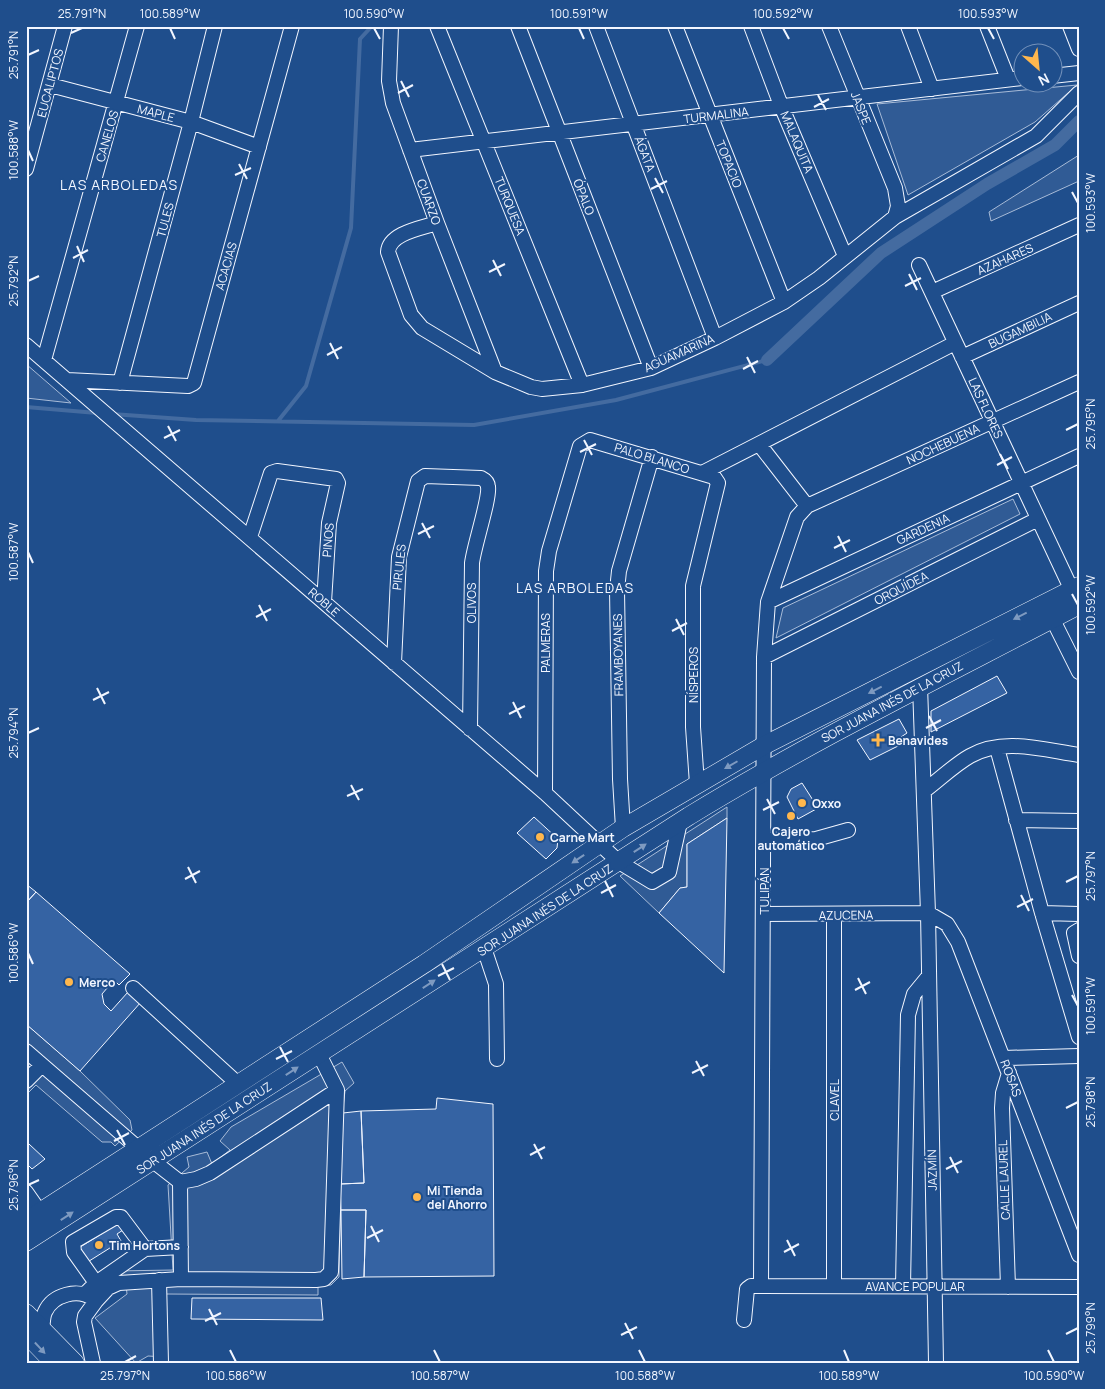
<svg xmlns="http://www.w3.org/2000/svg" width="1105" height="1389" font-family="Manrope,sans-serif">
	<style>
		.built { fill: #305b95; stroke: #a8bbd7 }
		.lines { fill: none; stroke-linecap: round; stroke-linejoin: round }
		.stream { stroke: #446ba0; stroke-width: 4 }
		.canal { stroke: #446ba0; stroke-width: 12 }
		.building { fill: #3563a3; stroke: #f2f6ff }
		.minor-casing { stroke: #f2f6ff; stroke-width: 16 }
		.major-casing { stroke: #f2f6ff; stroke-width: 19 }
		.minor { stroke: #1f4e8c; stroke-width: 14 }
		.major { stroke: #1f4e8c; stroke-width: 18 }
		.oneway { fill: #7e9ac0 }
		.ticks { fill: none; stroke: #f2f6ff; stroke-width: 2 }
		.poi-dot { fill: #ffb74d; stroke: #1f4e8c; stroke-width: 2 }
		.labels { text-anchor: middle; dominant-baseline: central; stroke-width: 4; stroke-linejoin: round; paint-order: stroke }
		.street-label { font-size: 12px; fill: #f2f6ff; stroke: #1f4e8c }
		.poi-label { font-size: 12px; font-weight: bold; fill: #f2f6ff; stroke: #1f4e8c; text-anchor: start }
		.neighbourhood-label { font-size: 14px; letter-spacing: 1px; fill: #f2f6ff; stroke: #1f4e8c }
		.neatline { fill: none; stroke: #f2f6ff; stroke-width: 2 }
		.ticks-label { font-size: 12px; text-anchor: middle; fill: #f2f6ff }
	</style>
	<rect width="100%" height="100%" fill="#1f4e8c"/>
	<path class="built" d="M 1077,85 L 1035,122 L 908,195 L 877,104 Z
		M 1079,155 L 1079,181 L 991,221 L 989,212 Z
		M 26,364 L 71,403 L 26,398 Z
		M 1013,499 L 1020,514 L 776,638 L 783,608 Z
		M 727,807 L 727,818 L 687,844 L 687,887 L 680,888 L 659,913 L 620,876 Z
		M 26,1024 L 80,1071 L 130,1120 L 132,1130 L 115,1146 L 111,1142 L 102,1142 L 36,1085 L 26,1095 Z
		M 342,1062 L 354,1083 L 345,1091 L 343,1107 L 339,1277 L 331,1285 L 318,1286 L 318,1295 L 165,1294 L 165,1357 L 148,1356 L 136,1363 L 95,1318 L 127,1294 L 126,1285 L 115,1271 L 173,1270 L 168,1185 L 189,1167 L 187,1157 L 207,1152 L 212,1164 L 230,1150 L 220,1141 L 231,1127 Z"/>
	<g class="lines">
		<path class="stream" d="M 26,407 L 97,413
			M 112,414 L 196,420 L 474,425 L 616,400 L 767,360
			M 278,421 L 306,386 L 351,228 L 360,39 L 372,26"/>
		<path class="canal" d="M 767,360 L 881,253 L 987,184 L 1055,145 L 1079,121"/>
	</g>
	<path class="building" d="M 997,676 L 1007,693 L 931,732 L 931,711 Z
		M 899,719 L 907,733 L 898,739 L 900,745 L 870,760 L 857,740 Z
		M 802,783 L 818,808 L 798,819 L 787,797 L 791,789 Z
		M 788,813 L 793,813 L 794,819 L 788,819 Z
		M 534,817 L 558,839 L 557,848 L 546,859 L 517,833 Z
		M 727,818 L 724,973 L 659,913 L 680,888 L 687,887 L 687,844 Z
		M 26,884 L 36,892 L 26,903 Z
		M 36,892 L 130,974 L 119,985 L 114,980 L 102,994 L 104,1004 L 111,1011 L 128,992 L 141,1002 L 80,1071 L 26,1024 L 26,903 Z
		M 437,1098 L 493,1104 L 494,1276 L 364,1277 L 366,1210 L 341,1210 L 340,1184 L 364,1183 L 361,1111 L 436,1109 Z
		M 361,1111 L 364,1183 L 340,1184 L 343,1113 Z
		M 29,1144 L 45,1159 L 32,1169 L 26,1163 L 26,1146 Z
		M 341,1210 L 366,1210 L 364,1277 L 342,1279 Z
		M 119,1223 L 123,1230 L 117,1234 L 121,1241 L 86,1263 L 77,1249 Z
		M 192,1298 L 321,1298 L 323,1320 L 191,1319 Z"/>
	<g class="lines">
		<defs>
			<path id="minor" d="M 391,26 L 389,81 L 393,103 L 437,223 L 495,372
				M 437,26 L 582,385
				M 518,26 L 651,368
				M 596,26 L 715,338
				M 675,26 L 784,302
				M 751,26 L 782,108 L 845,256
				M 908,26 L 932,89
				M 987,26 L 1008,79
				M 1070,26 L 1079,49
				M 1052,76 L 1079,73
				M 50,85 L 191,122 L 259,147
				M 410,150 L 1022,78
				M 26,169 L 65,26
				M 895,217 L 1036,136 L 1079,93
				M 437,223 C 422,228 389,233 388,252 L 411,315 L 422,328 L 495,372 L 531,387 L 542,389 L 582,385 L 651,368 L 715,338 L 784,302 L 819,278 L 895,217 L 898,206 L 895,188 L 829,26
				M 919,265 L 1076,599
				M 932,292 L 1079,225
				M 26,345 L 545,793 L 619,862 L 652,882 L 669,872 L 680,822
				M 962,357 L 1079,303
				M 44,360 L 137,26
				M 67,380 L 188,386 L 194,383 L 292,26
				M 120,383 L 191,122 L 215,26
				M 759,444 L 807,506
				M 702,473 L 955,343
				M 250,537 L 271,473 L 277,471 L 336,479 L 338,483 L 329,523 L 324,602
				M 768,602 L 1079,456
				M 1048,610 L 1079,672
				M 764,657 L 1038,519
				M 394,663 L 399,557 L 418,481 L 425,476 L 481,478 C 485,480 488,483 488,487 C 490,498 474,546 472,563 L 470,729
				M 920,686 L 928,913 L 936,1363
				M 997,748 L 1042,913 L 1079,1037
				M 924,791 C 939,780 954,765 970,756 C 1003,737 1044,750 1079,755
				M 545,793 L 546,571 L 549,551 L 580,446 L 590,440 L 714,477 L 718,483 L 693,586 L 693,727 L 697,784
				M 1016,820 L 1079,821
				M 623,828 L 620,779 L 617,590 L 619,571 L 652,457
				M 765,840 L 816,839 L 848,830
				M 1042,913 L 1079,914
				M 764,914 L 928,913 L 947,924 L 958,942 L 1079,1255
				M 834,915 L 834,1286
				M 1079,930 L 1074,933 L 1079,956
				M 484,948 L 496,984 L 497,1059
				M 133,988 L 238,1084
				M 26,1051 L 138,1148
				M 1004,1058 L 1079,1056
				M 26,1081 L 42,1065
				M 153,1161 L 180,1182 L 196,1179 L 210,1173 L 337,1090 L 319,1054
				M 180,1182 L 181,1279
				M 26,1192 L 40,1212
				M 159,1280 L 161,1363
				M 96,1283 L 74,1252 L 73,1242 L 116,1217 L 121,1217 L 145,1249
				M 761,1285 L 764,657 L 768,602 L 797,517 L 807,506 L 1079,382
				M 903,1286 L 908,1015 L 914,994 L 928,977
				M 1008,1287 L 1002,1108 L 1003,1093 L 1009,1073
				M 86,1293 L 96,1283 L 145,1249 L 181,1247
				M 744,1320 L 747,1289 L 751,1286 L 1079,1287
				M 42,1328 C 43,1323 43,1316 45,1312 C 53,1294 79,1288 93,1299
				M 93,1363 L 84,1322 L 85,1316 L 96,1301 L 108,1288 L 119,1283 L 181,1279 L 316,1280 L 324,1279 L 331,1272 L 337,1090"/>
			<path id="major" d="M 26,1221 L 424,964 L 623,828 L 763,746 L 1079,586
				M 26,1242 L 689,816 C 815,739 948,674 1079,605
				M 26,1313 L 75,1363
				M 26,1334 L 54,1363"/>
		</defs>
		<use href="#minor" class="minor-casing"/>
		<use href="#major" class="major-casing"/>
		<use href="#minor" class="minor"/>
		<use href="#major" class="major"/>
	</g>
	<defs><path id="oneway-solid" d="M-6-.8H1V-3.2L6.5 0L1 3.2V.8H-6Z" transform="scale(1.25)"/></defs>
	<g class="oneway">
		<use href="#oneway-solid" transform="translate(1020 616) rotate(153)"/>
		<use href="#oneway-solid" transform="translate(875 690) rotate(153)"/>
		<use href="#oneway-solid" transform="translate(731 765) rotate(150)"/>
		<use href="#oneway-solid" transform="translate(640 848) rotate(-33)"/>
		<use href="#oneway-solid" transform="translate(578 859) rotate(146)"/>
		<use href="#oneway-solid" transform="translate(429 984) rotate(-33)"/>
		<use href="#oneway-solid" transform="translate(292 1071) rotate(-33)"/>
		<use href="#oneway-solid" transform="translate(67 1216) rotate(-33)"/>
		<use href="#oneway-solid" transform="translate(40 1348) rotate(47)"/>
	</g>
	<path class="ticks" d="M 170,28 L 175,39M 374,28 L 380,39M 579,28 L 584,39M 783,28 L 789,39M 988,28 L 994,39M 71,33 L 82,28M 28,55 L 39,50M 401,81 L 409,97M 398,93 L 413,85M 818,95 L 826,110M 814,107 L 829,99M 28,150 L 33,161M 239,164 L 247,179M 235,175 L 251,168M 655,178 L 663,193M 651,189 L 667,181M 1072,192 L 1078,203M 77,246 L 84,262M 73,258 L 88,250M 493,260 L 501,276M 489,272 L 505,264M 909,274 L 917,290M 28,281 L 39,276M 905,286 L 921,278M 330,343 L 338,359M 327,355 L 342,347M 747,357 L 755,373M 743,369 L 758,361M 168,426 L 176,441M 1066,430 L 1078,424M 164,438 L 180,430M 584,440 L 592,455M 580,452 L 596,444M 1000,454 L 1008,469M 997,465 L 1012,457M 422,523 L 430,538M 418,534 L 434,526M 838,536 L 846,552M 834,548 L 850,540M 28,552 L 33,563M 1072,594 L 1078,605M 259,605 L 267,621M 256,617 L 271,609M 676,619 L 684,635M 672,631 L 687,623M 97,688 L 105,704M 93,700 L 109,692M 513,702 L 521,718M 509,714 L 525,706M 929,716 L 937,731M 926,728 L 941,720M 28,733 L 39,728M 351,785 L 359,800M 347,796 L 363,789M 767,799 L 775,814M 763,810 L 779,802M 188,867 L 196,883M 185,879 L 200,871M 605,881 L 613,897M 1066,882 L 1078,876M 601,893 L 616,885M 1021,895 L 1029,911M 1017,907 L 1033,899M 28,953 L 33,964M 442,964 L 450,980M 438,976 L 454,968M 858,978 L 866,994M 855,990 L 870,982M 1072,995 L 1078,1006M 280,1047 L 288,1062M 276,1059 L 292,1051M 696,1061 L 704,1076M 692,1073 L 708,1065M 1066,1108 L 1078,1102M 117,1130 L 125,1145M 114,1141 L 129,1133M 534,1144 L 542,1159M 530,1155 L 545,1147M 950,1157 L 958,1173M 946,1169 L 962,1161M 28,1185 L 39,1180M 371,1226 L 379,1242M 367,1238 L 383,1230M 787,1240 L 795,1256M 784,1252 L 799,1244M 209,1309 L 217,1325M 205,1321 L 221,1313M 625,1323 L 633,1339M 1066,1334 L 1078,1328M 621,1335 L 637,1327M 230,1350 L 236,1362M 434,1350 L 440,1362M 639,1350 L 645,1362M 844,1350 L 849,1362M 1048,1350 L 1054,1362M 125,1362 L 136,1356"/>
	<g class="poi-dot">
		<path d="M875.5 732.5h5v5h5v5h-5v5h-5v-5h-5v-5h5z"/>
		<circle cx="802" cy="803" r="5"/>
		<circle cx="791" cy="816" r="5"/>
		<circle cx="540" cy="837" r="5"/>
		<circle cx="69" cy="982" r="5"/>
		<circle cx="417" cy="1197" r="5"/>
		<circle cx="99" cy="1245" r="5"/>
	</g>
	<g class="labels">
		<g class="street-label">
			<text transform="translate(50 83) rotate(-75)">EUCALIPTOS</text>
			<text transform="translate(861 108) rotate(68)">JASPE</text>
			<text transform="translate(156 113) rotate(15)">MAPLE</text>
			<text transform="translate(716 115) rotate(-7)">TURMALINA</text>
			<text transform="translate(107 136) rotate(-74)">CANELOS</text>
			<text transform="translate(797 142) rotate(67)">MALAQUITA</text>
			<text transform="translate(645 154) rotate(69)">ÁGATA</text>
			<text transform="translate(729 164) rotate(68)">TOPACIO</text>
			<text transform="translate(584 197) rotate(69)">ÓPALO</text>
			<text transform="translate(429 202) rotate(70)">CUARZO</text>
			<text transform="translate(510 206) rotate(68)">TURQUESA</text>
			<text transform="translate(165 220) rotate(-75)">TULES</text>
			<text transform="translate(1005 259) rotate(-24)">AZAHARES</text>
			<text transform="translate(226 266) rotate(-74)">ACACIAS</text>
			<text transform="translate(1020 330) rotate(-25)">BUGAMBILIA</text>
			<text transform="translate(679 353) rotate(-24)">AGUAMARINA</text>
			<text transform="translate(986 408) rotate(65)">LAS FLORES</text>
			<text transform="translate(943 444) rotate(-25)">NOCHEBUENA</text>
			<text transform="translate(652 458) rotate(17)">PALO BLANCO</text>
			<text transform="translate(923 529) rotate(-25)">GARDENIA</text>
			<text transform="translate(328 540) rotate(-85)">PINOS</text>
			<text transform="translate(399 567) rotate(-84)">PIRULES</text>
			<text transform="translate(901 588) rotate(-27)">ORQUÍDEA</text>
			<text transform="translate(324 602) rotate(41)">ROBLE</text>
			<text transform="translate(471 603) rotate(-90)">OLIVOS</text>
			<text transform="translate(545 643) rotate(-90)">PALMERAS</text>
			<text transform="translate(618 655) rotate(-91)">FRAMBOYANES</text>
			<text transform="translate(693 675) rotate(-90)">NÍSPEROS</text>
			<text transform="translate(892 702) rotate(-28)">SOR JUANA INÉS DE LA CRUZ</text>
			<text transform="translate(764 891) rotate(-90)">TULIPÁN</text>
			<text transform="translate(545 910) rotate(-33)">SOR JUANA INÉS DE LA CRUZ</text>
			<text transform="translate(846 915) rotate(-1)">AZUCENA</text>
			<text transform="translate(1011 1078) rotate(69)">ROSAS</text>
			<text transform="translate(834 1100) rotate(-90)">CLAVEL</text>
			<text transform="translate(204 1128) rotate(-33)">SOR JUANA INÉS DE LA CRUZ</text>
			<text transform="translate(932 1170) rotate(-91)">JAZMÍN</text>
			<text transform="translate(1004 1180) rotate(-92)">CALLE LAUREL</text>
			<text x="915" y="1286">AVANCE POPULAR</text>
		</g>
		<g class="poi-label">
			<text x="888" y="740">Benavides</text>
			<text x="812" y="803">Oxxo</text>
			<text x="791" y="831" text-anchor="middle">Cajero<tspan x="791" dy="14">automático</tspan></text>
			<text x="550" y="837">Carne Mart</text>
			<text x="79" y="982">Merco</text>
			<text x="427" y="1190">Mi Tienda<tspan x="427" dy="14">del Ahorro</tspan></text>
			<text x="109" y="1245">Tim Hortons</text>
		</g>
		<g class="neighbourhood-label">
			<text x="119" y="184">LAS ARBOLEDAS</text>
			<text x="575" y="587">LAS ARBOLEDAS</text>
		</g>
	</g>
	<rect width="1105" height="1389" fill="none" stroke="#1f4e8c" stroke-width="55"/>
	<g transform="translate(1038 68) rotate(153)"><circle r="24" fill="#1f4e8c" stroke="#7391ba"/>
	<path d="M0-4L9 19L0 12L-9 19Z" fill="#ffb74d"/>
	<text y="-8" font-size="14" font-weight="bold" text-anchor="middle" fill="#f2f6ff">N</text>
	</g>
	<rect x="28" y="28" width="1050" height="1334" class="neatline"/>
	<g class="ticks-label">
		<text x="82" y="18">25.791°N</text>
		<text x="170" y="18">100.589°W</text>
		<text x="374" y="18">100.590°W</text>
		<text x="579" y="18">100.591°W</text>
		<text x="783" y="18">100.592°W</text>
		<text x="988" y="18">100.593°W</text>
		<text transform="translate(14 55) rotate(-90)" y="4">25.791°N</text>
		<text transform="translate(14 150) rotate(-90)" y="4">100.588°W</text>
		<text transform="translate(1091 203) rotate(-90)" y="4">100.593°W</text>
		<text transform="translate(14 281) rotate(-90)" y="4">25.792°N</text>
		<text transform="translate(1091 424) rotate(-90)" y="4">25.795°N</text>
		<text transform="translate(14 552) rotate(-90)" y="4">100.587°W</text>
		<text transform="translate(1091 605) rotate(-90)" y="4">100.592°W</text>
		<text transform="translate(14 733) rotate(-90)" y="4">25.794°N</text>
		<text transform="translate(1091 876) rotate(-90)" y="4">25.797°N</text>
		<text transform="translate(14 953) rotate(-90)" y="4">100.586°W</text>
		<text transform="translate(1091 1006) rotate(-90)" y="4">100.591°W</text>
		<text transform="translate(1091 1102) rotate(-90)" y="4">25.798°N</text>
		<text transform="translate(14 1185) rotate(-90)" y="4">25.796°N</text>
		<text transform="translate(1091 1328) rotate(-90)" y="4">25.799°N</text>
		<text x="125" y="1380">25.797°N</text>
		<text x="236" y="1380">100.586°W</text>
		<text x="440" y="1380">100.587°W</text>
		<text x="645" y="1380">100.588°W</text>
		<text x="849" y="1380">100.589°W</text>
		<text x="1054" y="1380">100.590°W</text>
	</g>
</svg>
